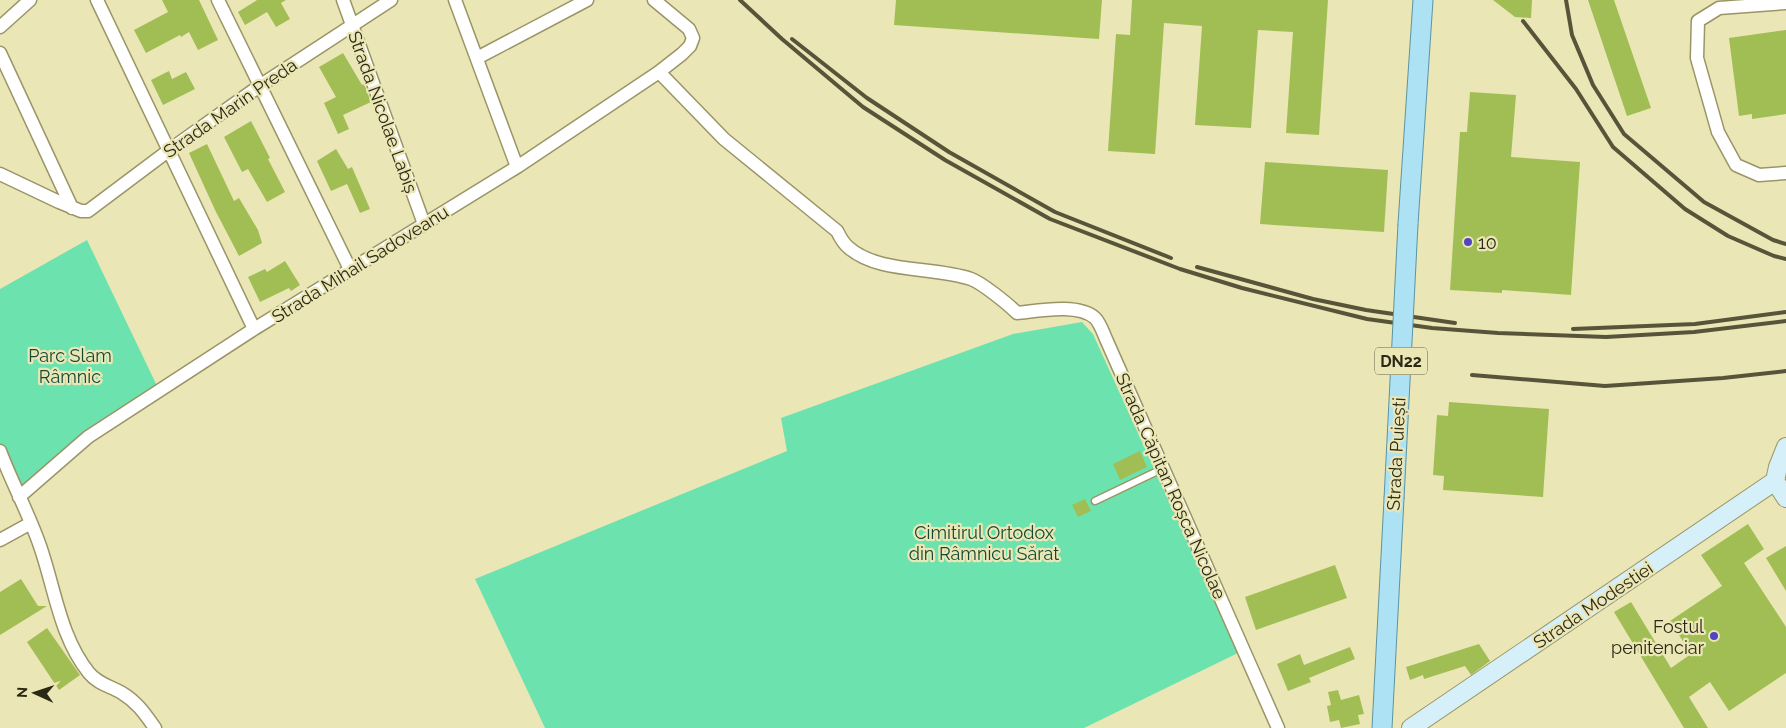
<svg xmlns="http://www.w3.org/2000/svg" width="1786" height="728" font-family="Raleway,sans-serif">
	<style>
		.green { fill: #6ce3af }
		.building { fill: #a1be54 }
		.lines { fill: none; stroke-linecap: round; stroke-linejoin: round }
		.lane-casing { stroke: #9a9567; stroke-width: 9 }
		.street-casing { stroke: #9a9567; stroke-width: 15 }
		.secondary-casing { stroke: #9a9567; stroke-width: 20 }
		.primary-casing { stroke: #5c94a1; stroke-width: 21 }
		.lane { stroke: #fff; stroke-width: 6 }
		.street { stroke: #fff; stroke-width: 12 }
		.secondary { stroke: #d6f0f9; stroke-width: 18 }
		.primary { stroke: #ade2f4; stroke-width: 19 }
		.rail { stroke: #57543a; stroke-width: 4 }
		.primary-bridge-casing { stroke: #5c94a1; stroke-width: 21; stroke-linecap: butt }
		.primary-bridge { stroke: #ade2f4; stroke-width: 19 }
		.poi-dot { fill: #5345bd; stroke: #ebe6b5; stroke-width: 2 }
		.labels { text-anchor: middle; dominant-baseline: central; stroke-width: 4.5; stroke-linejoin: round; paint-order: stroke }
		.shield { fill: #ebe6b5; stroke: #656246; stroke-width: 1 }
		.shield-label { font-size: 16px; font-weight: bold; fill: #2b2916 }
		.street-label { font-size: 18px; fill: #2b2916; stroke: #ebe6b5 }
		.poi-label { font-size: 18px; fill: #2b2916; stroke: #ebe6b5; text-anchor: start }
		.park-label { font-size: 18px; fill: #154934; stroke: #ebe6b5 }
	</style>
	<rect width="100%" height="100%" fill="#ebe6b5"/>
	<path class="green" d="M 87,240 L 159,390 L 19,497 L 0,451 L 0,289 Z
		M 1082,322 L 1093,334 L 1238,653 L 1084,728 L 545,728 L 475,579 L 787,451 L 781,418 L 1013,334 Z"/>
	<path class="building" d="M 162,0 L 199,0 L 218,40 L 198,50 L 189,32 L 181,37 L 180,35 L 146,53 L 134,30 L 168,12 Z
		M 257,0 L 286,0 L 281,3 L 290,19 L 276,27 L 267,12 L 245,25 L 238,12 Z
		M 896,0 L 1102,0 L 1099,39 L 894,25 Z
		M 1132,0 L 1328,0 L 1319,135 L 1286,133 L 1293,32 L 1258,30 L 1251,128 L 1195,125 L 1202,26 L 1164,23 L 1155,154 L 1108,151 L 1116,34 L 1130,35 Z
		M 1493,0 L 1532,0 L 1531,18 L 1515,17 Z
		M 1588,0 L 1614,0 L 1651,108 L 1627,116 Z
		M 1786,30 L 1786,114 L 1752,119 L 1752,114 L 1739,116 L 1729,38 Z
		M 343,53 L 362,85 L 364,84 L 371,102 L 343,115 L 349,129 L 338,134 L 324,103 L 336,97 L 319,67 Z
		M 169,71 L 172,79 L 186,72 L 195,89 L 163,105 L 151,80 Z
		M 1470,92 L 1516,95 L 1511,157 L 1580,162 L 1571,295 L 1502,290 L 1502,293 L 1450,290 L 1460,132 L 1467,132 Z
		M 251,121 L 270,158 L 268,159 L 285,192 L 267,202 L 248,169 L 242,172 L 224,137 Z
		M 207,144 L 234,201 L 239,198 L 258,230 L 262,243 L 239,256 L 215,210 L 189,153 Z
		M 336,149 L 348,169 L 352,167 L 370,209 L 360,213 L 347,184 L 331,191 L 317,161 Z
		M 1265,162 L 1388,170 L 1384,232 L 1260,224 Z
		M 285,261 L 300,285 L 291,291 L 289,288 L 260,302 L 248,277 L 265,269 L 267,272 Z
		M 1449,402 L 1549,409 L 1543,497 L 1443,490 L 1444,476 L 1433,475 L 1437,415 L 1448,416 Z
		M 1140,451 L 1147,467 L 1120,480 L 1113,464 Z
		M 1085,499 L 1091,511 L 1078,517 L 1072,505 Z
		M 1748,524 L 1764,549 L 1744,563 L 1786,627 L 1786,673 L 1729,711 L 1710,682 L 1689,697 L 1708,728 L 1684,728 L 1614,612 L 1631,602 L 1671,668 L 1691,654 L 1670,621 L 1722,586 L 1701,555 Z
		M 1786,546 L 1786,591 L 1766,558 Z
		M 1335,565 L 1347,598 L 1256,630 L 1245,597 Z
		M 21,579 L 38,606 L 47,606 L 0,635 L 0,592 Z
		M 47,628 L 80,675 L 59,690 L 27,642 Z
		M 1479,644 L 1490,661 L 1471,675 L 1465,666 L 1424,679 L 1423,675 L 1410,680 L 1406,667 Z
		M 1350,647 L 1355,659 L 1309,678 L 1311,682 L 1288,691 L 1277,664 L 1300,654 L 1304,665 Z
		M 1338,690 L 1341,700 L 1359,695 L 1364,714 L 1358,715 L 1360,724 L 1341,728 L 1339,720 L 1330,722 L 1327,706 L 1331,705 L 1328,692 Z"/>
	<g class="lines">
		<defs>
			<path id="lane" d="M 1095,501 L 1164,468"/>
			<path id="street" d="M 97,0 L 254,329
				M 218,0 L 350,269
				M 343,0 L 424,224
				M 455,0 L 517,167
				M 1786,3 L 1719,8 L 1698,21 L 1697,58 L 1718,132 L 1736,165 L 1759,175 L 1786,173
				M 0,27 L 30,0
				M 0,53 L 72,208
				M 477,58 L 587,0
				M 659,72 L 724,139 L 837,231 C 840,237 843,243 848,247 C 878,274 933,266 971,279 C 982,283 1008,304 1017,313 C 1038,311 1078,303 1095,318 C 1100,323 1103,332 1106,339 L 1278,728
				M 0,174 L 59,202 L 81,211 L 88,211 L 168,151 L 261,85 L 391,0
				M 0,451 C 12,483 29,514 40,546 C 55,589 60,637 89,673 C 98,684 110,686 122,693 C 137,702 145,714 155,728
				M 19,497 L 88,437 L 254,329 L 517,167 L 659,72 L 682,54 L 690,46 L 693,38 L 689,29 L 654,0
				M 0,540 L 31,523"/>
			<path id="secondary" d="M 1775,481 L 1778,467 L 1786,447
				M 1775,481 L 1786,498
				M 1411,728 L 1775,481"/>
			<path id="primary" d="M 1408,224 L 1423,0
				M 1382,728 L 1394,499"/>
		</defs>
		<use href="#lane" class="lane-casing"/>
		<use href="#street" class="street-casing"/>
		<use href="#secondary" class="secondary-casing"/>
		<use href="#primary" class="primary-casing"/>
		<use href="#lane" class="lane"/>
		<use href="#street" class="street"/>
		<use href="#secondary" class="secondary"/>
		<use href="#primary" class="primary"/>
		<path class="rail" d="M 740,0 L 782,39 L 863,107 L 945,160 L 1050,219 L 1180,269 L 1242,288 L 1367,319 L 1432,328 L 1498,333 L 1606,337 L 1694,332 L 1786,321
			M 1566,0 L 1572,35 L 1593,85 L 1624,134 L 1704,202 L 1773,240 L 1786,244
			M 1523,21 L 1576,89 L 1613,147 L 1685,209 L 1728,236 L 1774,256 L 1786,259
			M 792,39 L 867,98 L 949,152 L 1055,212 L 1171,258
			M 1197,267 L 1313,299 L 1366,310 L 1455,323
			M 1573,329 L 1695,324 L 1786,312
			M 1472,375 L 1605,386 L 1723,378 L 1786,371"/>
		<defs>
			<path id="primary-bridge" d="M 1394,499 L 1408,224"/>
		</defs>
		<use href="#primary-bridge" class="primary-bridge-casing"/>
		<use href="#primary-bridge" class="primary-bridge"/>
	</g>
	<g class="poi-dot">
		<circle cx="1468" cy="242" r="5"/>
		<circle cx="1714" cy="636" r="5"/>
	</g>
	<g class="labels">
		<rect class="shield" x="1375" y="347.5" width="52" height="27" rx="4"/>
		<g class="shield-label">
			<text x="1401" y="361">DN22</text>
		</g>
		<g class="street-label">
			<text transform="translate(230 108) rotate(-35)">Strada Marin Preda</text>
			<text transform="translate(383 112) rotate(70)">Strada Nicolae Labiș</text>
			<text transform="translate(360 264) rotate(-32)">Strada Mihail Sadoveanu</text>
			<text transform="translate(1396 454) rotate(-87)">Strada Puiești</text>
			<text transform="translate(1171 486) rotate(66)">Strada Căpitan Roșca Nicolae</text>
			<text transform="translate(1593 605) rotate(-34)">Strada Modestiei</text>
		</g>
		<g class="poi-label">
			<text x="1478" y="242">10</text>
			<text x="1704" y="626" text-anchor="end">Fostul<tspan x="1704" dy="21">penitenciar</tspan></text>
		</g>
		<g class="park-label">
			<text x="70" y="355">Parc Slam<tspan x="70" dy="21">Râmnic</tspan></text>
			<text x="984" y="532">Cimitirul Ortodox<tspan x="984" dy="21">din Râmnicu Sărat</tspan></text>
		</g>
	</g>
	<g transform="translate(35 693) rotate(273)" stroke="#ebe6b5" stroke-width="4" paint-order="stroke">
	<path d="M0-4L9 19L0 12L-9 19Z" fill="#2b2916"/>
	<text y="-8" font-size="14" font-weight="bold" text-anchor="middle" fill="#2b2916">N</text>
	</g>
</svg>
